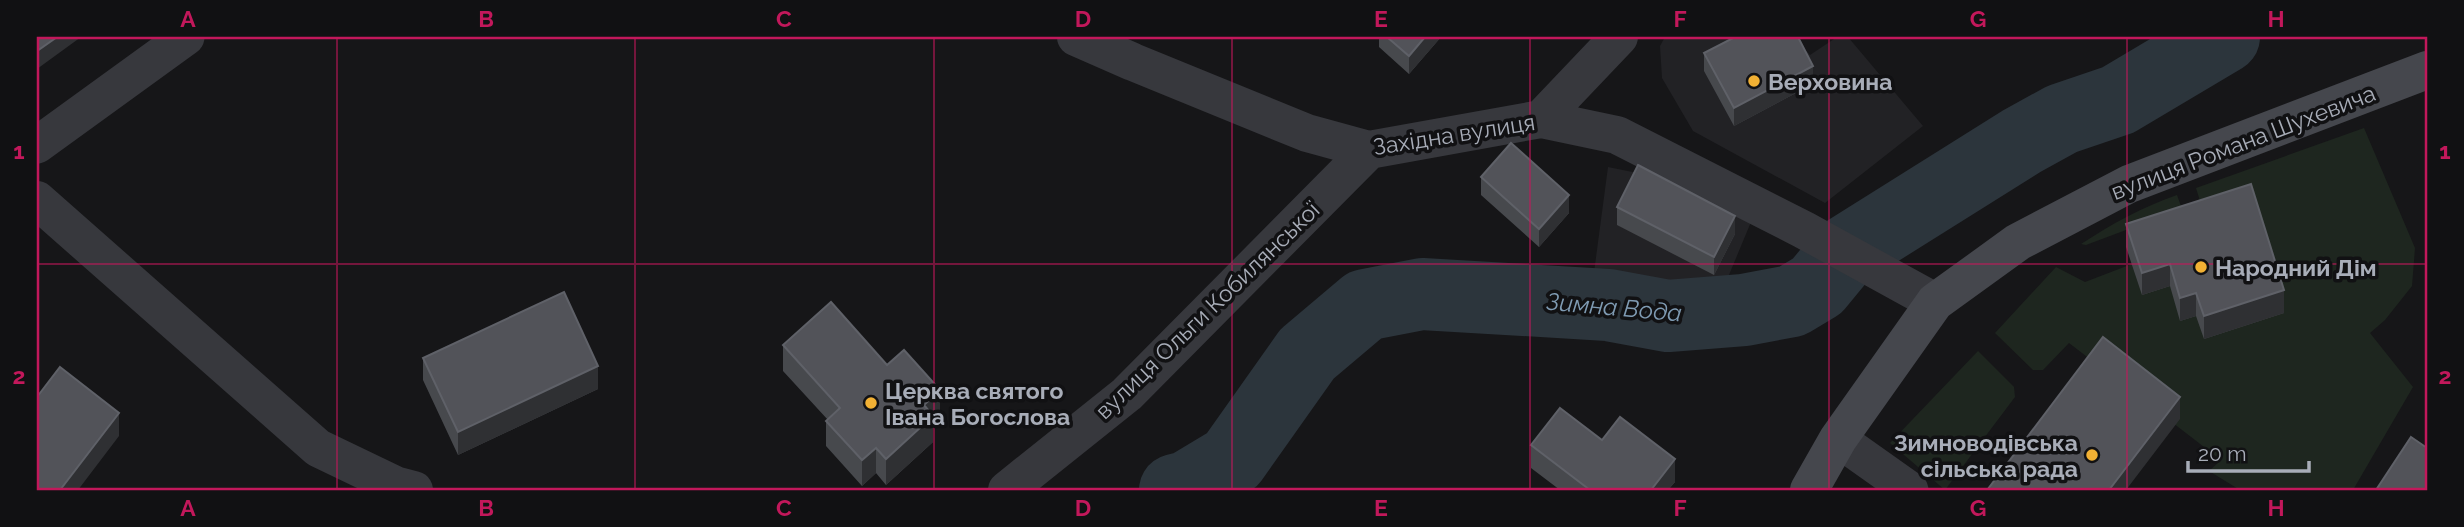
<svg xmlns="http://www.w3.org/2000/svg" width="2464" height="527" font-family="Raleway,sans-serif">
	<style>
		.built { fill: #222225 }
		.green { fill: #1e261f }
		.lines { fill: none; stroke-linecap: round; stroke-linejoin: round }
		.river { stroke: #2c353c; stroke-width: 72 }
		.minor { stroke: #37383d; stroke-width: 37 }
		.tertiary { stroke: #37383d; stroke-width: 38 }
		.secondary { stroke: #45474d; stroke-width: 38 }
		.wall { fill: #47494d }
		.shaded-wall { fill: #2f3033 }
		.building { fill: #525359; stroke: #5f6168; stroke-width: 2 }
		.grid { fill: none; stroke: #c2185b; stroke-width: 2; stroke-opacity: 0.55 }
		.poi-dot { fill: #f2b134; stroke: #111113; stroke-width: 2.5 }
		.labels { text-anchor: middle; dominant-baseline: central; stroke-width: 7; stroke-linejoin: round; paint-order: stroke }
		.poi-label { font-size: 23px; font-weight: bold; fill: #a8adb8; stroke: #111113; text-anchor: start }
		.street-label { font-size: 23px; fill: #a8adb8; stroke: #111113 }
		.water-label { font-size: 24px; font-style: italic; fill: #7f9bb3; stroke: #111113 }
		.neatline { fill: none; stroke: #c2185b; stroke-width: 2.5 }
		.grid-label { font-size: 23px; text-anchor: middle; font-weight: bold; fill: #c2185b }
	</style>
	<rect width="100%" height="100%" fill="#161618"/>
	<path class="built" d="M 1665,37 L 1794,37 L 1810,55 L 1837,37 L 1848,37 L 1923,126 L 1825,203 L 1693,131 L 1662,78 L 1660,46 Z
		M 1608,167 L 1657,177 L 1751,222 L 1719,299 L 1593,280 Z"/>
	<path class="green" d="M 2364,128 L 2415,248 L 2412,286 L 2385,320 L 2370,333 L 2413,387 L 2353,490 L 2240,490 L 2209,471 L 2221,460 L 2069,343 L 2043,370 L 2033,370 L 1995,333 L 2056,267 L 2085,282 L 2145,259 L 2200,201 L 2196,188 Z
		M 2177,195 L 2182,209 L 2086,245 L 2081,244 C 2112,224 2142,207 2177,195 Z
		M 1978,351 L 2014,387 L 2015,397 L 1945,490 L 1890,443 Z"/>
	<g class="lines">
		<path class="river" d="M 1175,490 L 1187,487 L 1232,460 L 1307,354 L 1365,305 L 1422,294 L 1608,305 L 1668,316 L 1744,310 L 1792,301 L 1817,286 L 1845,252 L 2022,141 L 2062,119 L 2118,100 L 2224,37"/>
		<path class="minor" d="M 37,145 L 186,37
			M 1838,439 L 1910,490"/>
		<path class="tertiary" d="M 1076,37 L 1133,62 L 1307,133 L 1369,150 L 1541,119 L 1617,135 L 1804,230 L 1935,302
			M 1541,119 L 1619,37
			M 37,200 L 318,448 L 395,485 L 414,490
			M 1007,490 L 1127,394 L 1369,150"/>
		<path class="secondary" d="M 1809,490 L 1838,439 L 1935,302 L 2018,242 L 2129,184 L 2427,70"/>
	</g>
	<path class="wall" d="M 1379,37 L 1441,37 L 1409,74 L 1379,47 Z
		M 1704,53 L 1813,84 L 1734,126 L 1704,71 Z
		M 1481,177 L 1569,213 L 1539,247 L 1481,195 Z
		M 1617,207 L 1735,234 L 1714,275 L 1617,225 Z
		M 2126,224 L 2284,313 L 2204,339 L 2196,316 L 2180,321 L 2170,286 L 2142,295 L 2126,247 Z
		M 783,345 L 887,365 L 940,416 L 933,422 L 933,442 L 886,485 L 876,473 L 862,486 L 826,446 L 826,421 L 828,420 L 783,371 Z
		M 423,358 L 598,389 L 458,455 L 423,380 Z
		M 1602,440 L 1675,482 L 1668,490 L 1560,490 L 1531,468 L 1531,445 Z"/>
	<path class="shaded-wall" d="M 57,37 L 81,37 L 37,69 L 37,51 Z
		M 1425,37 L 1441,37 L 1409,74 L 1409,56 Z
		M 1813,66 L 1813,84 L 1734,126 L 1734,108 Z
		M 1569,195 L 1569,213 L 1539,247 L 1539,229 Z
		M 1735,216 L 1735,234 L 1714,275 L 1714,257 Z
		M 2170,264 L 2170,286 L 2142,295 L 2142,273 Z
		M 2284,290 L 2284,313 L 2204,339 L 2204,316 Z
		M 2196,293 L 2196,316 L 2180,321 L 2180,298 Z
		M 598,366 L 598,389 L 458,455 L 458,432 Z
		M 940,390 L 940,416 L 933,422 L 933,442 L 886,485 L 886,459 L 924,405 Z
		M 2180,397 L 2180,419 L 2126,490 L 2109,490 Z
		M 119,413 L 119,436 L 78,490 L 60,490 Z
		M 876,448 L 876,473 L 862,486 L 862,460 Z
		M 1675,459 L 1675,482 L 1668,490 L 1651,490 Z"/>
	<path class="building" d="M 37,37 L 57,37 L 37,51 Z
		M 1387,37 L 1425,37 L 1409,56 Z
		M 1735,37 L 1798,37 L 1813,66 L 1734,108 L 1704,53 Z
		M 1511,143 L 1569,195 L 1539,229 L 1481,177 Z
		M 1638,165 L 1735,216 L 1714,257 L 1617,207 Z
		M 2251,184 L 2284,290 L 2204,316 L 2196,293 L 2180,298 L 2170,264 L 2142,273 L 2126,224 Z
		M 564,292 L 598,366 L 458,432 L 423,358 Z
		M 831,302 L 887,365 L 904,350 L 940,390 L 924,405 L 933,416 L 886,459 L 876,448 L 862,460 L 826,421 L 840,408 L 783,345 Z
		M 2103,337 L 2180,397 L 2109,490 L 1989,490 L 1988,489 Z
		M 60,367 L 119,413 L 60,490 L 37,490 L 37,397 Z
		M 1560,408 L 1602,440 L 1620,417 L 1675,459 L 1651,490 L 1590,490 L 1531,445 Z
		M 2411,437 L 2427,448 L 2427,490 L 2376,490 Z"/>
	<path class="grid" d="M 337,37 L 337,490M 635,37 L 635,490M 934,37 L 934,490M 1232,37 L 1232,490M 1530,37 L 1530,490M 1829,37 L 1829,490M 2127,37 L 2127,490M 37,264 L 2427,264"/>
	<g class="poi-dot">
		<circle cx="1754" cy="81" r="7"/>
		<circle cx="2201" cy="267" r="7"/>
		<circle cx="871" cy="403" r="7"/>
		<circle cx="2092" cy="455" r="7"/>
	</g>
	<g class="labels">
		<g class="poi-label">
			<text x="1768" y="81">Верховина</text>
			<text x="2215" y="267">Народний Дім</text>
			<text x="885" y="390">Церква святого<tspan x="885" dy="26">Івана Богослова</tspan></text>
			<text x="2078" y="442" text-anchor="end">Зимноводівська<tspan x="2078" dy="26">сільська рада</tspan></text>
		</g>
		<g class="street-label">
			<text transform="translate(1454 134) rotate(-9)">Західна вулиця</text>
			<text transform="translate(2243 142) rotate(-21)">вулиця Романа Шухевича</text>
			<text transform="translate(1207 310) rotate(-44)">вулиця Ольги Кобилянської</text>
		</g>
		<g class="water-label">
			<text transform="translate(1614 307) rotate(5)">Зимна Вода</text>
		</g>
	</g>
	<rect width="2464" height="527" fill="none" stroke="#111113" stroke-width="77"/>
	<path d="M2188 461v10h121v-10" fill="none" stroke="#a8adb8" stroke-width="3.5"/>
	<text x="2198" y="461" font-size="21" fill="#a8adb8" stroke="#111113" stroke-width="5" paint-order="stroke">20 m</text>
	<rect x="38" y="38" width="2388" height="451" class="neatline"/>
	<g class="grid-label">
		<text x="188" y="27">A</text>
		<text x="486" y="27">B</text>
		<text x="784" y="27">C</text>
		<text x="1083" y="27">D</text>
		<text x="1381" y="27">E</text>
		<text x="1680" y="27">F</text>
		<text x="1978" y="27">G</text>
		<text x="2276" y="27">H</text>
		<text x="19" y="159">1</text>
		<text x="2445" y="159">1</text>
		<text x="19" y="384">2</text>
		<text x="2445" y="384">2</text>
		<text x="188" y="516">A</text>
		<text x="486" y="516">B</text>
		<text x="784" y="516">C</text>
		<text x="1083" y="516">D</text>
		<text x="1381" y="516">E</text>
		<text x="1680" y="516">F</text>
		<text x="1978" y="516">G</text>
		<text x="2276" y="516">H</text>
	</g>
</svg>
